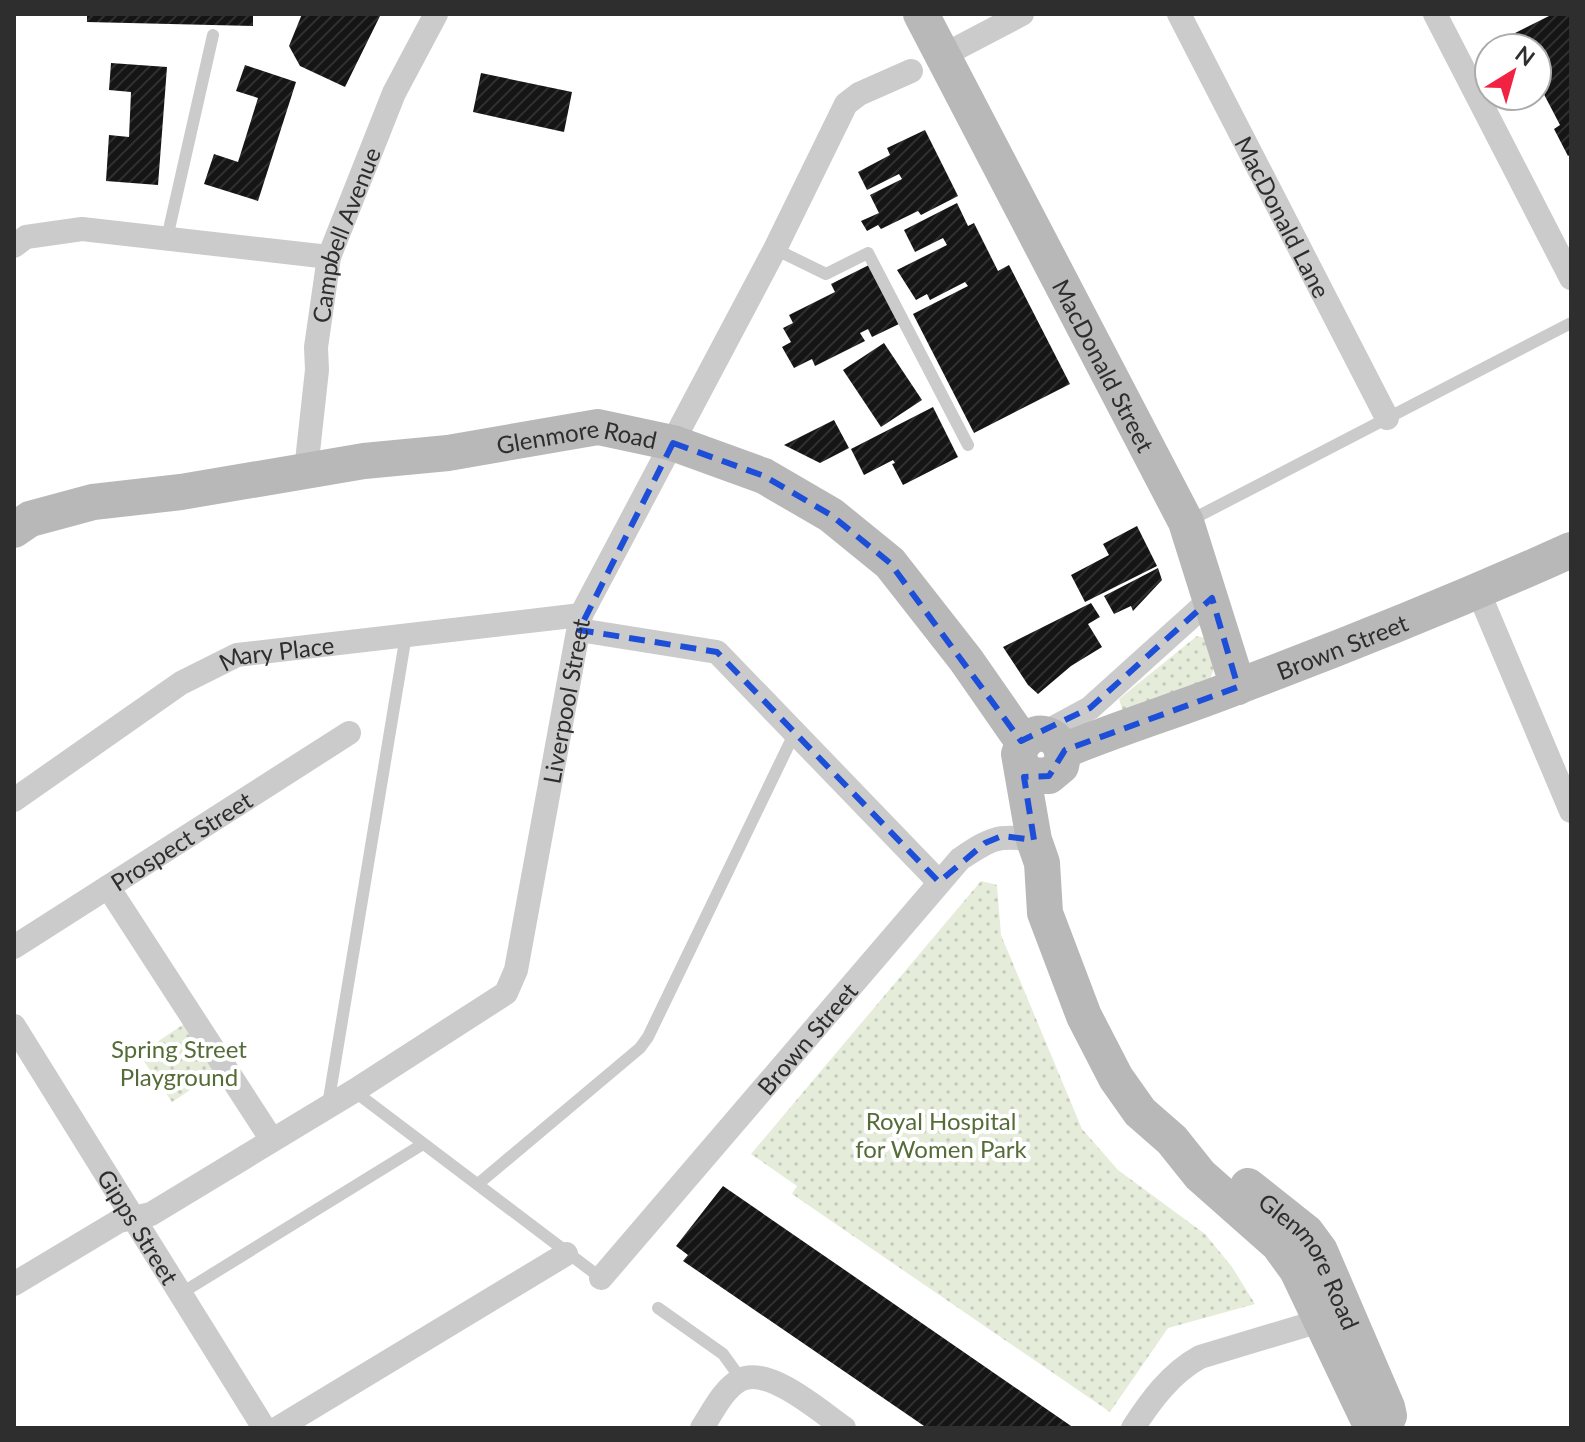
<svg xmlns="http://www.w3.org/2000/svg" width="1585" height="1442" font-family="Lato,sans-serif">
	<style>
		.grass { fill: url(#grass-dots) }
		.building { fill: url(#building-hatch) }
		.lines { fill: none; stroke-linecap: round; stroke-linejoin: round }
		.lane { stroke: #cbcbcb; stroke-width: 12 }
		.street { stroke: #cbcbcb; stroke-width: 24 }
		.secondary { stroke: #b8b8b8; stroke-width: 36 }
		.marked { fill: none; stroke: #1d4ed8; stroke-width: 6; stroke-dasharray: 16 10; stroke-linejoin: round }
		.labels { text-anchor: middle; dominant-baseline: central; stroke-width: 8; stroke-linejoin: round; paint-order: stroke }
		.street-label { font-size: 24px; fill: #2e2e2e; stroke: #fff }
		.park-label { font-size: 24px; fill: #556c38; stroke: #fff }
	</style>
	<defs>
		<pattern id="grass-dots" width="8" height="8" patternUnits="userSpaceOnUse" patternTransform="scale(2)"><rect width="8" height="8" fill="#e5ecda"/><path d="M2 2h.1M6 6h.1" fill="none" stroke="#c5cbbb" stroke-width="1.8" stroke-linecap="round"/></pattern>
		<pattern id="building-hatch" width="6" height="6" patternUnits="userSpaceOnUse" patternTransform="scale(2)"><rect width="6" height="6" fill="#151515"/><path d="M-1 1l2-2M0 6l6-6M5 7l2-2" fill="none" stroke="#2f2f2f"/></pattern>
	</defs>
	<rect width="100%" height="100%" fill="#fff"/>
	<path class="grass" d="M 1197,636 L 1205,638 L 1215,666 L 1210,679 L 1123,712 L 1119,699 Z
		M 981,881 L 997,885 L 1001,935 L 1082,1129 L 1118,1170 L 1205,1234 L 1232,1267 L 1255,1304 L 1168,1328 L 1110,1412 L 792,1194 L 797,1186 L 751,1154 Z
		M 187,1022 L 219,1071 L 172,1102 L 139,1054 Z"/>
	<path class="building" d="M 87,14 L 253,14 L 253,26 L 87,22 Z
		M 302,14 L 381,14 L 345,87 L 300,66 L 289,46 Z
		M 1553,14 L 1571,14 L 1571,154 L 1568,156 L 1554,129 L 1560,125 L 1537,81 L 1537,48 L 1520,48 L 1513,34 Z
		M 111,63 L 167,67 L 158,185 L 106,181 L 109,135 L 129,137 L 131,92 L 109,90 Z
		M 245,65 L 296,82 L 258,201 L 204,184 L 214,154 L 238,162 L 258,98 L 236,91 Z
		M 481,73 L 572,92 L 564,132 L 473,112 Z
		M 925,130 L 958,196 L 921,215 L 918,211 L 881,229 L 878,225 L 867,231 L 861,221 L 879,213 L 870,195 L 902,179 L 899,174 L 867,190 L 858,172 L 890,155 L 887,148 Z
		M 957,203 L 968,226 L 974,223 L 998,271 L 1009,265 L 1070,384 L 974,433 L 913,314 L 968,286 L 965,282 L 930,300 L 927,294 L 916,300 L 897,270 L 947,245 L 943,238 L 915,252 L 904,230 Z
		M 869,265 L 899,324 L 872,337 L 868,329 L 860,333 L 865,341 L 815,366 L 812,359 L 794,368 L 782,347 L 791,342 L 783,328 L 793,323 L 789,315 L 835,292 L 831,284 Z
		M 884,343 L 922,400 L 881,427 L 843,370 Z
		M 933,407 L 958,457 L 903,485 L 892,464 L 895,463 L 893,460 L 864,475 L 851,449 Z
		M 834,420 L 849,448 L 820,463 L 784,445 Z
		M 1137,526 L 1157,566 L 1085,602 L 1071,575 L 1109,555 L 1103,544 Z
		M 1158,568 L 1162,580 L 1133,611 L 1131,606 L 1114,614 L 1104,596 Z
		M 1091,603 L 1100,617 L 1088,624 L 1102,647 L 1071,666 L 1038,694 L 1028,685 L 1003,647 Z
		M 723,1186 L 1074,1428 L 927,1428 L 683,1261 L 688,1255 L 676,1246 Z"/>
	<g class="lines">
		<path class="lane" d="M 167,238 L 213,35
			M 775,249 L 826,274 L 868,253 L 968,445
			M 1189,521 L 1571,323
			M 354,1091 L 601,1278
			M 328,1105 L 406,635
			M 478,1184 L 640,1048 L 648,1037 L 794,734
			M 180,1294 L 423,1144
			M 658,1308 L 723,1354 L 741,1379"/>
		<g class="street">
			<path id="s1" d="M 1179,14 L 1387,418"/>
			<path d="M 1435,14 L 1571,278"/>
			<path d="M 942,56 L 1022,14"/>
			<path d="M 14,246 L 26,237 L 82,229 L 329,257"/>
			<path id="s2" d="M 306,470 L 317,370 L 316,347 L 329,257 L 394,93 L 436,14"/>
			<path d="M 1478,591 L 1571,811"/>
			<path d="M 579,630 L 717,652 L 939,882"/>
			<path d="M 1042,734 L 1090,708 L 1212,598"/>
			<path id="s3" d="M 14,800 L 181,683 L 237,655 L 581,615"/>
			<path d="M 108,887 L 272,1140"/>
			<path id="s4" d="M 14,947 L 349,733"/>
			<path id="s5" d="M 14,1026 L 264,1428"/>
			<path id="s6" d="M 601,1278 L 960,859 C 990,839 997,834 1034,840"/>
			<path id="s7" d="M 14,1284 L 119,1221 L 151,1214 L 354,1091 L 506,993 L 516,970 L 581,615 L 775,249 L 846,104 L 859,94 L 911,71"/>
			<path d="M 278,1428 L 566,1254"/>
			<path d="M 702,1428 C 712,1413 723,1389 740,1380 C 768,1365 822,1413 844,1428"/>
			<path d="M 1133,1428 C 1151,1400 1171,1373 1200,1357 L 1323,1320"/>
		</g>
		<g class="secondary">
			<path id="s8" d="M 921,14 L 1186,522 L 1238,687"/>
			<path id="s9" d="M 14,530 L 30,519 L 93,502 L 181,492 L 364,461 L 448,453 L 598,427 L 673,443 L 764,476 L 831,515 L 890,563 L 966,660 L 1023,742"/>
			<path id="s10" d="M 1063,751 C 1121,727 1181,709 1239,686 C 1351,644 1462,599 1571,550"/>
			<path d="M 1022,767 L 1032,775 L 1049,776 L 1061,766 C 1070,732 1028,720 1019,754 L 1034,840 L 1042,863 L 1045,913 L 1084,1016 L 1116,1078 L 1140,1112 L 1172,1140 L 1200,1175 L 1278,1244 L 1297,1270 L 1367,1417 L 1380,1428"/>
			<path id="s11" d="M 1248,1186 L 1306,1232 L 1320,1251 L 1387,1407 L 1389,1416"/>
		</g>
	</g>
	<path class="marked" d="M 673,443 L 764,476 L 831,515 L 890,563 L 1021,741 L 1090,708 L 1212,598 L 1238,687 L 1065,750 L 1049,776 L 1024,777 L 1034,840 L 1002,836 L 985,843 L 939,882 L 717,652 L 579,630 Z"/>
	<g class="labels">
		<g class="street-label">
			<text stroke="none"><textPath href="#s1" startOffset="228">MacDonald Lane</textPath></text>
			<text stroke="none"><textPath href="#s2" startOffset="240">Campbell Avenue</textPath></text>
			<text stroke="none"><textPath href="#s8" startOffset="396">MacDonald Street</textPath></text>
			<text stroke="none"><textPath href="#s9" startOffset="574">Glenmore Road</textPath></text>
			<text stroke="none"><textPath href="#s10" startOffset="298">Brown Street</textPath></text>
			<text stroke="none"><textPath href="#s3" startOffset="306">Mary Place</textPath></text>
			<text stroke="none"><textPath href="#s7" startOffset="872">Liverpool Street</textPath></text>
			<text stroke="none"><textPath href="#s4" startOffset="198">Prospect Street</textPath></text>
			<text stroke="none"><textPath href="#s6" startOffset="316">Brown Street</textPath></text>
			<text stroke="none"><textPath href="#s5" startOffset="236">Gipps Street</textPath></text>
			<text stroke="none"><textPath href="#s11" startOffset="100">Glenmore Road</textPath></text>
		</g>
		<g class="park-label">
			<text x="179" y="1048">Spring Street<tspan x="179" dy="28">Playground</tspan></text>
			<text x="941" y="1120">Royal Hospital<tspan x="941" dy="28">for Women Park</tspan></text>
		</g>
	</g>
	<rect width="1585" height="1442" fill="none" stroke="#2e2e2e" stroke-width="32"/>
	<g transform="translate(1513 72) rotate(37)"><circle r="38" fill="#ffffff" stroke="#ababab" stroke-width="2"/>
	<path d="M0-6L14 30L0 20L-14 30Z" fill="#f22243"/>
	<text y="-12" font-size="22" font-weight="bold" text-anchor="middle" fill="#2e2e2e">N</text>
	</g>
</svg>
